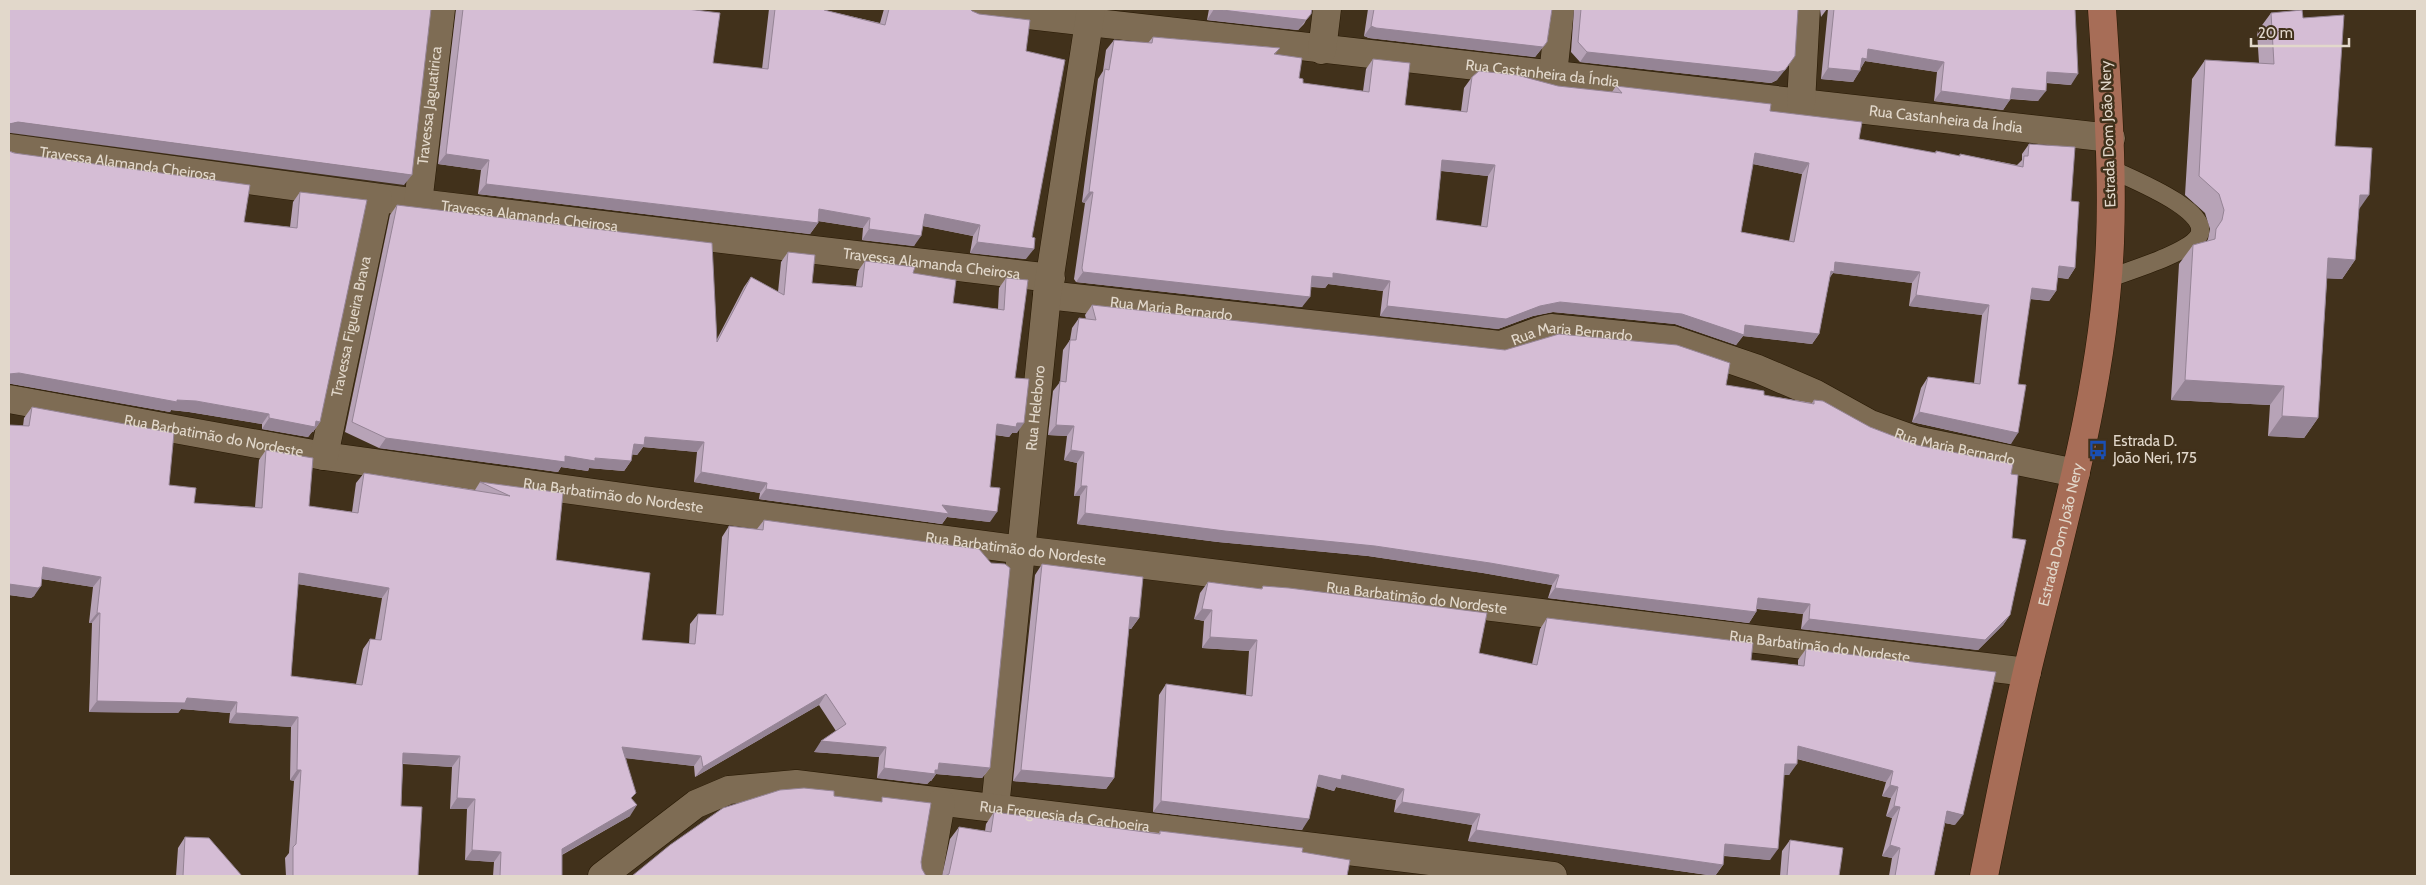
<svg xmlns="http://www.w3.org/2000/svg" width="2426" height="885" font-family="Cabin,sans-serif">
	<style>
		.lines { fill: none; stroke-linecap: round; stroke-linejoin: round }
		.service-casing { stroke: #271803; stroke-width: 19 }
		.minor-casing { stroke: #271803; stroke-width: 29 }
		.primary-casing { stroke: #271803; stroke-width: 29 }
		.service { stroke: #7e6c54; stroke-width: 18 }
		.minor { stroke: #7e6c54; stroke-width: 28 }
		.primary { stroke: #a76d57; stroke-width: 28 }
		.wall { fill: #b7a3b7; fill-rule: evenodd }
		.shaded-wall { fill: #958495 }
		.building { fill: #d5bdd5; stroke: #958495; fill-rule: evenodd }
		.labels { text-anchor: middle; dominant-baseline: central; stroke-width: 5; stroke-linejoin: round; paint-order: stroke }
		.street-label { font-size: 15px; fill: #e2d8cb; stroke: #41311b }
		.poi-label { font-size: 15px; fill: #e2d8cb; stroke: #41311b; text-anchor: start }
	</style>
	<rect width="100%" height="100%" fill="#41311b"/>
	<g class="lines">
		<defs>
			<path id="service" d="M 2107,279 C 2128,271 2186,254 2198,237 C 2215,211 2129,178 2111,169"/>
			<g id="minor">
				<path id="s1" d="M 974,9 L 2111,138"/>
				<path d="M 1322,50 L 1327,9"/>
				<path d="M 1553,75 L 1560,9"/>
				<path d="M 1801,103 L 1806,9"/>
				<path id="s2" d="M 9,148 L 418,203 L 1051,278"/>
				<path id="s3" d="M 418,203 L 441,9"/>
				<path id="s4" d="M 1047,295 L 1500,345 C 1518,340 1533,331 1551,328 L 1673,340 L 1758,369 L 1814,393 L 1870,424 L 1915,440 L 2076,473"/>
				<path id="s5" d="M 9,399 L 324,456 L 652,501 L 1022,550 L 2027,672"/>
				<path id="s6" d="M 324,456 L 378,198"/>
				<path id="s7" d="M 995,808 L 1047,295 L 1091,9"/>
				<path id="s8" d="M 602,876 L 696,804 L 729,790 L 796,784 L 1553,876"/>
				<path d="M 928,876 L 941,803"/>
			</g>
			<g id="primary">
				<path id="s9" d="M 1984,876 C 1999,803 2013,728 2031,655 C 2064,520 2104,383 2110,243 C 2113,165 2107,87 2102,9"/>
			</g>
		</defs>
		<use href="#service" class="service-casing"/>
		<use href="#minor" class="minor-casing"/>
		<use href="#primary" class="primary-casing"/>
		<use href="#service" class="service"/>
		<use href="#minor" class="minor"/>
		<use href="#primary" class="primary"/>
	</g>
	<path class="wall" d="M 456,9 L 687,9 L 713,63 L 762,69 L 769,9 L 824,9 L 824,10 L 880,23 L 884,9 L 970,9 L 972,11 L 1026,51 L 1026,259 L 970,253 L 973,236 L 923,226 L 914,246 L 862,240 L 863,228 L 818,221 L 818,223 L 810,234 L 478,194 L 481,170 L 438,164 Z
		M 1209,9 L 1312,9 L 1304,24 L 1298,30 L 1207,20 Z
		M 1368,9 L 1552,9 L 1547,42 L 1535,57 L 1369,38 L 1364,36 Z
		M 1574,9 L 1798,9 L 1777,80 L 1771,83 L 1580,62 L 1571,52 Z
		M 1820,9 L 1827,9 L 1821,17 Z
		M 1828,9 L 2075,9 L 2071,85 L 2046,83 L 2038,101 L 2010,99 L 2003,110 L 1934,101 L 1937,72 L 1865,61 L 1853,82 L 1821,79 Z
		M 2271,13 L 2303,18 L 2335,146 L 2359,209 L 2355,260 L 2342,279 L 2327,278 L 2318,418 L 2304,438 L 2268,436 L 2270,405 L 2171,400 L 2179,264 L 2193,245 L 2207,241 L 2208,239 L 2210,229 L 2205,213 L 2185,195 L 2192,79 L 2205,60 L 2259,63 L 2257,32 Z
		M 1153,37 L 1280,48 L 1275,54 L 1303,83 L 1363,91 L 1366,69 L 1373,59 L 1405,105 L 1461,111 L 1464,88 L 1472,77 L 1612,92 L 1616,86 L 1770,111 L 1859,139 L 1935,153 L 1936,151 L 1959,156 L 1960,154 L 2017,165 L 2022,160 L 2022,154 L 2029,144 L 2071,201 L 2075,268 L 2068,279 L 2057,277 L 2056,291 L 2049,301 L 2030,299 L 2018,384 L 2011,444 L 1912,422 L 1921,388 L 1928,377 L 1974,383 L 1982,315 L 1909,306 L 1912,283 L 1833,273 L 1830,277 L 1819,334 L 1812,344 L 1743,336 L 1736,345 L 1675,324 L 1553,312 L 1533,316 L 1498,329 L 1380,316 L 1383,291 L 1328,284 L 1325,288 L 1311,287 L 1302,307 L 1076,282 L 1074,279 L 1085,203 L 1082,202 L 1098,79 L 1103,71 L 1106,50 L 1114,40 L 1148,43 ZM 1753,164 L 1802,174 L 1789,241 L 1741,232 ZM 1441,171 L 1488,176 L 1481,226 L 1436,220 Z
		M 9,151 L 244,222 L 290,227 L 293,202 L 300,192 L 320,422 L 313,432 L 312,432 L 308,437 L 262,429 L 262,424 L 189,412 L 171,410 L 170,412 L 12,384 L 9,384 Z
		M 397,205 L 717,339 L 744,287 L 751,277 L 778,292 L 781,262 L 788,252 L 812,283 L 856,286 L 858,271 L 865,261 L 913,273 L 953,303 L 998,309 L 999,288 L 1006,278 L 1015,378 L 1017,433 L 1012,433 L 1009,437 L 995,435 L 990,487 L 990,522 L 947,517 L 942,524 L 759,499 L 760,493 L 694,482 L 697,452 L 643,447 L 637,455 L 632,454 L 631,461 L 624,471 L 589,468 L 588,471 L 561,467 L 558,472 L 379,448 L 345,432 L 390,215 Z
		M 1092,305 L 1726,385 L 1764,395 L 1812,403 L 1814,400 L 1870,427 L 1917,445 L 2011,474 L 2012,538 L 2010,615 L 2003,625 L 1978,650 L 1801,629 L 1803,614 L 1757,609 L 1756,612 L 1749,623 L 1548,598 L 1552,585 L 1483,573 L 1368,556 L 1218,542 L 1077,524 L 1080,496 L 1074,496 L 1077,463 L 1064,460 L 1067,436 L 1048,435 L 1053,391 L 1060,382 L 1063,350 L 1070,340 L 1072,328 L 1079,318 L 1086,319 L 1085,315 Z
		M 32,407 L 169,485 L 194,503 L 255,507 L 259,460 L 266,450 L 309,506 L 352,512 L 356,483 L 364,473 L 475,490 L 480,482 L 563,493 L 556,560 L 642,640 L 689,644 L 690,624 L 698,614 L 716,615 L 722,537 L 729,526 L 757,529 L 764,520 L 990,768 L 982,778 L 936,774 L 931,781 L 930,781 L 927,784 L 877,778 L 879,757 L 814,752 L 836,731 L 819,705 L 695,777 L 694,766 L 626,758 L 632,799 L 630,816 L 562,855 L 562,876 L 493,876 L 494,862 L 465,860 L 467,809 L 450,809 L 452,767 L 403,764 L 401,806 L 418,876 L 286,876 L 285,858 L 289,853 L 294,781 L 290,780 L 291,727 L 229,723 L 230,713 L 181,709 L 178,713 L 89,712 L 92,623 L 89,623 L 93,587 L 42,579 L 34,596 L 31,598 L 9,595 L 9,425 L 23,426 L 24,418 ZM 298,584 L 382,598 L 375,640 L 370,639 L 363,649 L 356,684 L 291,676 Z
		M 1042,564 L 1139,618 L 1131,629 L 1129,628 L 1114,778 L 1106,789 L 1013,781 L 1035,575 Z
		M 1208,582 L 1261,589 L 1263,586 L 1479,653 L 1532,664 L 1540,629 L 1547,618 L 1751,660 L 1798,665 L 1798,660 L 1806,649 L 1955,825 L 1945,823 L 1934,876 L 1889,876 L 1892,858 L 1882,856 L 1892,818 L 1886,816 L 1891,798 L 1882,796 L 1886,782 L 1797,759 L 1789,775 L 1784,775 L 1770,860 L 1724,856 L 1723,865 L 1715,876 L 1468,841 L 1472,825 L 1394,812 L 1396,800 L 1336,787 L 1334,791 L 1317,786 L 1302,830 L 1153,812 L 1159,695 L 1166,684 L 1246,695 L 1249,651 L 1202,648 L 1204,621 L 1194,619 L 1200,593 Z
		M 994,812 L 1159,833 L 1160,831 L 1302,852 L 1347,876 L 942,876 L 950,839 L 959,827 L 985,831 L 986,824 Z
		M 185,837 L 242,876 L 176,876 L 178,848 Z
		M 1790,840 L 1839,876 L 1780,876 L 1782,851 Z"/>
	<path class="shaded-wall" d="M 1214,9 L 1311,14 L 1298,30 L 1207,20 Z
		M 1371,26 L 1547,42 L 1535,57 L 1369,38 L 1364,36 Z
		M 1868,49 L 1944,62 L 1937,72 L 1865,61 L 1860,69 L 1854,68 Z
		M 1587,52 L 1785,70 L 1777,80 L 1771,83 L 1580,62 Z
		M 1828,68 L 1860,71 L 1853,82 L 1821,79 Z
		M 2047,72 L 2078,74 L 2071,85 L 2040,82 Z
		M 2012,88 L 2046,91 L 2038,101 L 2004,98 Z
		M 1941,91 L 2010,100 L 2003,110 L 1934,101 Z
		M 18,122 L 412,175 L 404,185 L 11,133 L 9,133 L 9,124 Z
		M 1755,153 L 1809,163 L 1802,174 L 1748,163 Z
		M 446,154 L 489,160 L 481,170 L 438,164 Z
		M 1442,160 L 1495,165 L 1488,176 L 1434,170 Z
		M 486,184 L 818,223 L 810,234 L 478,194 Z
		M 1089,192 L 1093,192 L 1085,203 L 1082,202 Z
		M 2360,195 L 2369,195 L 2355,215 Z
		M 819,209 L 870,218 L 863,228 L 812,220 Z
		M 925,214 L 980,225 L 973,236 L 918,225 Z
		M 869,229 L 921,236 L 914,246 L 862,240 Z
		M 977,242 L 1034,249 L 1026,259 L 970,253 Z
		M 2328,258 L 2355,260 L 2342,279 L 2314,278 Z
		M 1835,262 L 1920,272 L 1912,283 L 1833,273 L 1826,282 Z
		M 2059,266 L 2075,268 L 2068,279 L 2051,277 Z
		M 1083,272 L 1310,297 L 1302,307 L 1076,282 Z
		M 1333,273 L 1390,281 L 1383,291 L 1328,284 L 1325,288 L 1305,286 L 1312,276 Z
		M 2032,288 L 2056,291 L 2049,301 L 2025,298 Z
		M 1916,295 L 1989,305 L 1982,315 L 1909,306 Z
		M 1560,302 L 1682,314 L 1745,325 L 1819,334 L 1812,344 L 1743,336 L 1736,345 L 1675,324 L 1553,312 L 1533,316 L 1498,329 L 1380,316 L 1387,306 L 1540,306 Z
		M 19,373 L 177,400 L 196,401 L 269,414 L 262,424 L 189,412 L 171,410 L 170,412 L 12,384 L 9,384 L 9,374 Z
		M 2185,380 L 2284,386 L 2270,405 L 2171,400 Z
		M 1919,412 L 2018,433 L 2011,444 L 1912,422 Z
		M 2282,416 L 2318,418 L 2304,438 L 2268,436 Z
		M 269,418 L 316,421 L 320,422 L 313,432 L 312,432 L 308,437 L 262,429 Z
		M 1017,423 L 1024,423 L 1017,433 L 1012,433 L 1009,437 L 990,434 L 997,424 Z
		M 1056,425 L 1074,426 L 1067,436 L 1048,435 Z
		M 645,437 L 704,442 L 697,452 L 643,447 L 637,455 L 627,454 L 634,444 Z
		M 386,438 L 565,456 L 631,461 L 624,471 L 589,468 L 588,471 L 561,467 L 558,472 L 379,448 Z
		M 1071,450 L 1084,452 L 1077,463 L 1064,460 Z
		M 701,472 L 767,483 L 760,493 L 694,482 Z
		M 1081,486 L 1087,486 L 1080,496 L 1074,496 Z
		M 766,489 L 942,505 L 997,512 L 990,522 L 947,517 L 942,524 L 759,499 Z
		M 1085,513 L 1375,546 L 1490,563 L 1559,575 L 1552,585 L 1483,573 L 1368,556 L 1218,542 L 1077,524 Z
		M 43,567 L 101,577 L 93,587 L 36,578 Z
		M 299,573 L 389,588 L 382,598 L 292,583 Z
		M 9,584 L 41,586 L 34,596 L 31,598 L 9,595 Z
		M 1555,588 L 1756,612 L 1749,623 L 1548,598 Z
		M 1758,598 L 1810,604 L 1803,614 L 1751,608 Z
		M 1202,609 L 1212,610 L 1204,621 L 1194,619 Z
		M 97,613 L 100,613 L 92,623 L 89,623 Z
		M 2010,615 L 2003,625 L 1978,650 L 1801,629 L 1809,619 Z
		M 1130,617 L 1139,618 L 1131,629 L 1122,628 Z
		M 1210,637 L 1257,640 L 1249,651 L 1202,648 Z
		M 826,694 L 819,705 L 695,777 L 703,767 Z
		M 187,698 L 237,702 L 230,713 L 181,709 L 178,713 L 89,712 L 97,701 Z
		M 236,713 L 298,717 L 291,727 L 229,723 Z
		M 821,741 L 886,747 L 879,757 L 814,752 Z
		M 1798,746 L 1893,771 L 1886,782 L 1790,757 Z
		M 622,747 L 701,756 L 694,766 L 615,757 Z
		M 403,753 L 460,756 L 452,767 L 396,763 Z
		M 939,763 L 990,768 L 982,778 L 936,774 L 931,781 L 930,781 L 927,784 L 877,778 L 884,768 Z
		M 1785,764 L 1797,764 L 1789,775 L 1777,775 Z
		M 297,770 L 301,770 L 294,781 L 290,780 Z
		M 1021,770 L 1114,778 L 1106,789 L 1013,781 Z
		M 1319,775 L 1342,775 L 1404,789 L 1396,800 L 1336,787 L 1334,791 L 1312,785 Z
		M 1890,785 L 1898,787 L 1891,798 L 1882,796 Z
		M 457,798 L 475,799 L 467,809 L 450,809 Z
		M 1161,801 L 1309,819 L 1302,830 L 1153,812 Z
		M 1402,802 L 1480,814 L 1472,825 L 1394,812 Z
		M 637,805 L 630,816 L 554,859 L 562,849 Z
		M 1894,806 L 1900,807 L 1892,818 L 1886,816 Z
		M 1947,811 L 1963,815 L 1955,825 L 1940,822 Z
		M 1476,830 L 1723,865 L 1715,876 L 1468,841 Z
		M 1725,844 L 1778,849 L 1770,860 L 1717,855 Z
		M 1890,845 L 1900,848 L 1892,858 L 1882,856 Z
		M 472,850 L 501,852 L 494,862 L 465,860 Z"/>
	<path class="building" d="M 9,9 L 431,9 L 412,175 L 18,122 L 9,124 Z
		M 463,9 L 687,9 L 720,13 L 713,63 L 768,69 L 775,9 L 824,9 L 824,10 L 885,25 L 889,9 L 970,9 L 972,11 L 979,14 L 1030,20 L 1026,51 L 1065,60 L 1032,237 L 1035,238 L 1034,249 L 977,242 L 980,225 L 925,214 L 921,236 L 869,229 L 870,218 L 819,209 L 818,223 L 486,184 L 489,160 L 446,154 Z
		M 1214,9 L 1312,9 L 1311,14 L 1306,20 Z
		M 1374,9 L 1552,9 L 1547,42 L 1543,47 L 1376,28 L 1371,26 Z
		M 1581,9 L 1798,9 L 1795,56 L 1785,70 L 1778,72 L 1587,52 L 1578,42 Z
		M 1834,9 L 2075,9 L 2078,74 L 2047,72 L 2046,91 L 2012,88 L 2010,100 L 1941,91 L 1944,62 L 1868,49 L 1867,59 L 1862,58 L 1860,71 L 1828,68 Z
		M 2302,10 L 2303,18 L 2344,15 L 2335,146 L 2372,148 L 2369,195 L 2360,195 L 2355,260 L 2328,258 L 2318,418 L 2282,416 L 2284,386 L 2185,380 L 2193,245 L 2215,239 L 2216,229 L 2222,220 L 2224,210 L 2219,194 L 2199,176 L 2205,60 L 2274,64 L 2271,13 Z
		M 1153,37 L 1280,48 L 1274,54 L 1302,58 L 1299,78 L 1303,79 L 1303,83 L 1369,92 L 1373,59 L 1410,63 L 1405,105 L 1467,112 L 1472,77 L 1479,71 L 1517,75 L 1558,86 L 1622,93 L 1616,86 L 1771,104 L 1770,111 L 1862,122 L 1859,139 L 1936,153 L 1936,151 L 1960,156 L 1960,154 L 2023,167 L 2024,156 L 2028,156 L 2029,144 L 2075,147 L 2071,201 L 2079,202 L 2075,268 L 2059,266 L 2056,291 L 2032,288 L 2018,384 L 2026,385 L 2018,433 L 1919,412 L 1928,377 L 1980,384 L 1989,305 L 1916,295 L 1920,272 L 1835,262 L 1834,272 L 1831,271 L 1819,334 L 1745,325 L 1744,335 L 1682,314 L 1560,302 L 1540,306 L 1506,319 L 1387,306 L 1390,281 L 1333,273 L 1333,278 L 1312,276 L 1310,297 L 1083,272 L 1082,268 L 1093,192 L 1089,192 L 1105,69 L 1109,70 L 1114,40 L 1152,43 ZM 1755,153 L 1809,163 L 1794,242 L 1741,232 ZM 1442,160 L 1495,165 L 1487,227 L 1436,220 Z
		M 9,151 L 14,153 L 250,185 L 244,222 L 297,228 L 300,192 L 367,200 L 320,422 L 316,421 L 315,427 L 269,418 L 269,414 L 196,401 L 177,400 L 177,402 L 19,373 L 9,374 Z
		M 397,205 L 712,243 L 717,342 L 751,277 L 784,295 L 788,252 L 815,255 L 812,283 L 862,287 L 865,261 L 915,267 L 913,273 L 956,280 L 953,303 L 1004,310 L 1006,278 L 1028,280 L 1015,378 L 1029,379 L 1024,423 L 1017,423 L 1016,427 L 997,424 L 990,487 L 1000,488 L 997,512 L 942,505 L 949,514 L 766,489 L 767,483 L 701,472 L 704,442 L 645,437 L 644,445 L 634,444 L 631,461 L 595,458 L 595,461 L 565,456 L 565,462 L 386,438 L 352,422 Z
		M 1092,305 L 1505,350 L 1559,334 L 1677,345 L 1730,363 L 1726,385 L 1764,391 L 1764,395 L 1814,404 L 1814,400 L 1823,401 L 1870,427 L 1917,445 L 2013,464 L 2011,474 L 2018,475 L 2012,538 L 2026,540 L 2010,615 L 1985,640 L 1809,619 L 1810,604 L 1758,598 L 1756,612 L 1555,588 L 1559,575 L 1490,563 L 1375,546 L 1225,531 L 1085,513 L 1087,486 L 1081,486 L 1084,452 L 1071,450 L 1074,426 L 1056,425 L 1060,381 L 1066,382 L 1070,340 L 1076,340 L 1079,318 L 1096,320 Z
		M 32,407 L 174,433 L 169,485 L 196,488 L 194,503 L 262,508 L 266,450 L 313,458 L 309,506 L 358,513 L 364,473 L 510,496 L 480,482 L 563,493 L 556,560 L 650,573 L 642,640 L 695,644 L 698,614 L 723,615 L 729,526 L 763,530 L 764,520 L 979,549 L 991,563 L 1005,564 L 1010,568 L 990,768 L 939,763 L 938,770 L 935,770 L 935,774 L 884,768 L 886,747 L 821,741 L 846,724 L 826,694 L 703,767 L 701,756 L 622,747 L 636,793 L 631,798 L 637,805 L 562,849 L 562,876 L 500,876 L 501,852 L 472,850 L 475,799 L 457,798 L 460,756 L 403,753 L 401,806 L 422,807 L 418,876 L 293,876 L 293,847 L 296,844 L 301,770 L 297,770 L 298,717 L 236,713 L 237,702 L 187,698 L 185,703 L 97,701 L 100,613 L 97,613 L 101,577 L 43,567 L 41,586 L 38,588 L 9,584 L 9,425 L 29,426 ZM 299,573 L 389,588 L 381,640 L 370,639 L 362,685 L 291,676 Z
		M 1042,564 L 1143,577 L 1139,618 L 1130,617 L 1114,778 L 1021,770 Z
		M 1208,582 L 1262,589 L 1263,586 L 1289,588 L 1487,613 L 1479,653 L 1537,665 L 1547,618 L 1753,643 L 1751,660 L 1804,666 L 1806,649 L 1996,672 L 1963,815 L 1947,811 L 1934,876 L 1895,876 L 1900,848 L 1890,845 L 1900,807 L 1894,806 L 1898,787 L 1890,785 L 1893,771 L 1798,746 L 1797,764 L 1785,764 L 1778,849 L 1725,844 L 1723,865 L 1476,830 L 1480,814 L 1402,802 L 1404,789 L 1342,775 L 1341,780 L 1319,775 L 1309,819 L 1161,801 L 1166,684 L 1252,696 L 1257,640 L 1210,637 L 1212,610 L 1202,609 Z
		M 804,788 L 834,791 L 834,796 L 882,802 L 882,797 L 931,803 L 921,862 L 922,869 L 926,876 L 928,876 L 632,876 L 670,845 L 723,808 L 780,790 Z
		M 994,812 L 1160,834 L 1160,831 L 1303,848 L 1302,852 L 1350,860 L 1347,876 L 945,876 L 949,874 L 959,827 L 991,832 Z
		M 185,837 L 209,838 L 242,876 L 183,876 Z
		M 1790,840 L 1843,848 L 1839,876 L 1787,876 Z"/>
	<defs>
		<symbol id="bus-bare" viewBox="-9 -9 18 18"><path d="M-5-6H5V4H4V6H2V4H-2V6H-4V4H-5ZM-3.5-4V0h7V-4ZM-3.5 1.2v1.5H-2V1.2ZM2 1.2v1.5H3.5V1.2Z" fill="#1a4fb4" stroke="#41311b" stroke-width="2.5" paint-order="stroke"/></symbol>
	</defs>
	<g fill-rule="evenodd">
		<use href="#bus-bare" x="2084" y="436" width="28" height="28"/>
	</g>
	<g class="labels">
		<g class="street-label">
			<text stroke="none"><textPath href="#s1" startOffset="572">Rua Castanheira da Índia</textPath></text>
			<text stroke="none"><textPath href="#s3" startOffset="98">Travessa Jaguatirica</textPath></text>
			<text stroke="none"><textPath href="#s1" startOffset="978">Rua Castanheira da Índia</textPath></text>
			<text transform="translate(2108 134) rotate(-92)">Estrada Dom João Nery</text>
			<text stroke="none"><textPath href="#s2" startOffset="120">Travessa Alamanda Cheirosa</textPath></text>
			<text stroke="none"><textPath href="#s2" startOffset="525">Travessa Alamanda Cheirosa</textPath></text>
			<text stroke="none"><textPath href="#s2" startOffset="930">Travessa Alamanda Cheirosa</textPath></text>
			<text stroke="none"><textPath href="#s4" startOffset="125">Rua Maria Bernardo</textPath></text>
			<text stroke="none"><textPath href="#s6" startOffset="132">Travessa Figueira Brava</textPath></text>
			<text stroke="none"><textPath href="#s4" startOffset="530">Rua Maria Bernardo</textPath></text>
			<text stroke="none"><textPath href="#s7" startOffset="402">Rua Heleboro</textPath></text>
			<text stroke="none"><textPath href="#s5" startOffset="208">Rua Barbatimão do Nordeste</textPath></text>
			<text stroke="none"><textPath href="#s4" startOffset="935">Rua Maria Bernardo</textPath></text>
			<text stroke="none"><textPath href="#s5" startOffset="612">Rua Barbatimão do Nordeste</textPath></text>
			<text stroke="none"><textPath href="#s9" startOffset="350">Estrada Dom João Nery</textPath></text>
			<text stroke="none"><textPath href="#s5" startOffset="1018">Rua Barbatimão do Nordeste</textPath></text>
			<text stroke="none"><textPath href="#s5" startOffset="1422">Rua Barbatimão do Nordeste</textPath></text>
			<text stroke="none"><textPath href="#s5" startOffset="1828">Rua Barbatimão do Nordeste</textPath></text>
			<text stroke="none"><textPath href="#s8" startOffset="492">Rua Freguesia da Cachoeira</textPath></text>
		</g>
		<g class="poi-label">
			<text x="2113" y="441">Estrada D.<tspan x="2113" dy="17">João Neri, 175</tspan></text>
		</g>
	</g>
	<rect width="2426" height="885" fill="none" stroke="#e2d8cb" stroke-width="20"/>
	<path d="M2251 38v8h98v-8" fill="none" stroke="#e2d8cb" stroke-width="2.5"/>
	<text x="2258" y="38" font-size="15" fill="#e2d8cb" stroke="#41311b" stroke-width="4" paint-order="stroke">20 m</text>
</svg>
